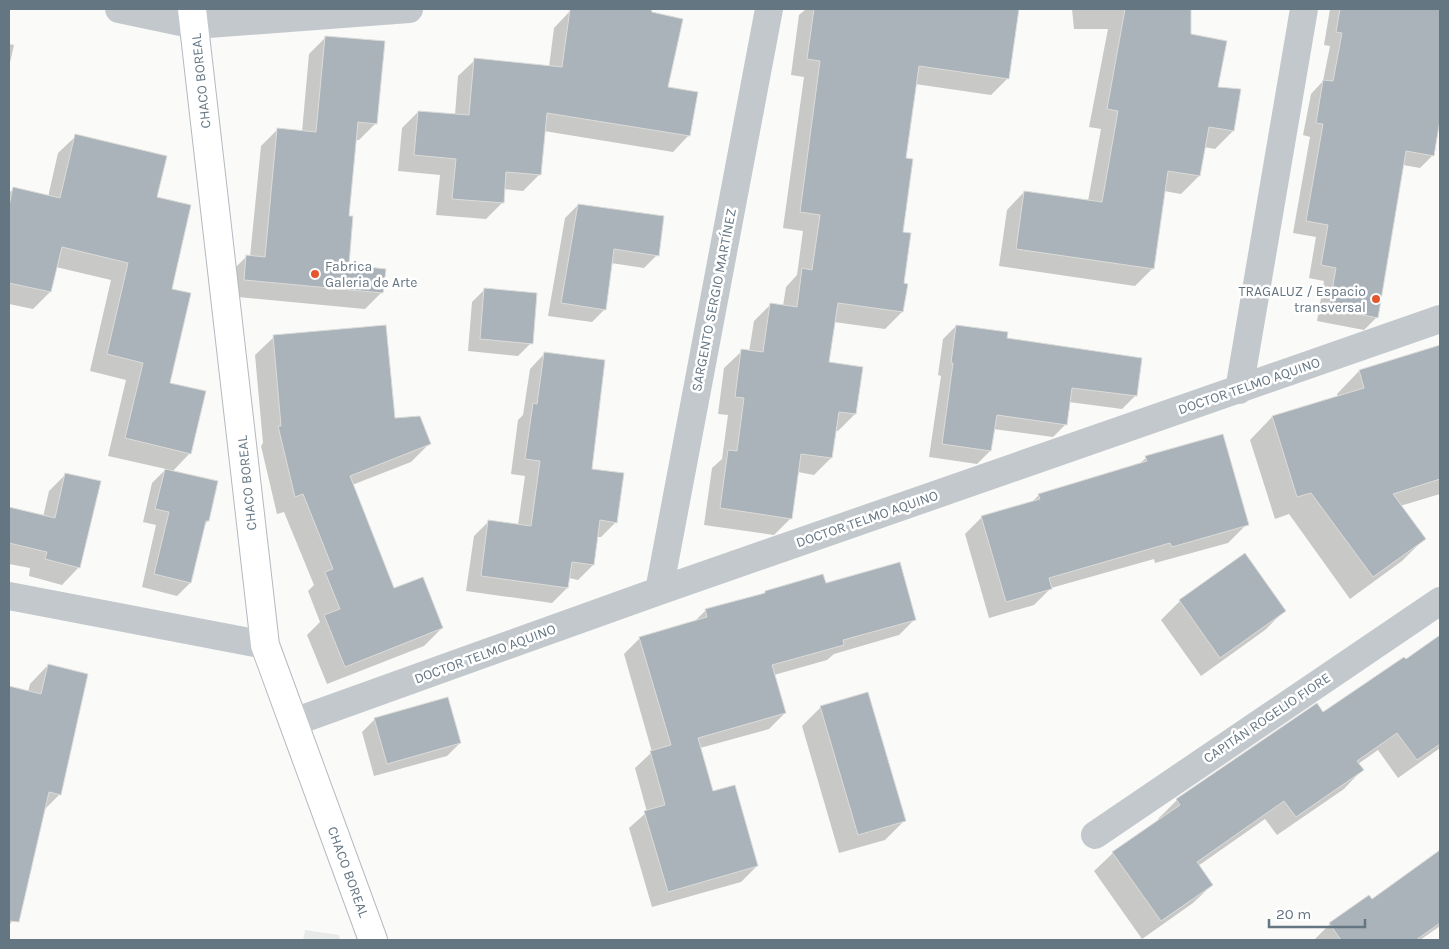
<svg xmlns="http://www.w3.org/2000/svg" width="1449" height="949" font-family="Karla,sans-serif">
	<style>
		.built { fill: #e8e9e9 }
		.shadow { fill: #0003 }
		.building { fill: #aab3b9; stroke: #dcdcda }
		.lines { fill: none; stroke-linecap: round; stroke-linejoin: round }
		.secondary-casing { stroke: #b3babf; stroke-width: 30 }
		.minor { stroke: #c3c8cc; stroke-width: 28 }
		.secondary { stroke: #fff; stroke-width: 28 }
		.poi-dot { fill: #e4572e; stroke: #fff; stroke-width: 2 }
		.labels { text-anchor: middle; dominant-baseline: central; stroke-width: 5; stroke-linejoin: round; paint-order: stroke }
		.street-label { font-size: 14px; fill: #657683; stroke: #fff }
		.poi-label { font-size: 14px; fill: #657683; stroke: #fff; text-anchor: start }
	</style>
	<rect width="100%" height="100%" fill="#fafaf8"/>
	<path class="built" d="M 305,930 L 339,935 L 340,940 L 303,940 Z"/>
	<path class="shadow" d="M 188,9 L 334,9 L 189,20 Z
		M 591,9 L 650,9 L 667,88 L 689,135 L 673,152 L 544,131 L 540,174 L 523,191 L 504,189 L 502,203 L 486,219 L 436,215 L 440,175 L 398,171 L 402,128 L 418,112 L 455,115 L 458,76 L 475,60 L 549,67 L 554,28 L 570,11 Z
		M 806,9 L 1018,9 L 1008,78 L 991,95 L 915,84 L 905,159 L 902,233 L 903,284 L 906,285 L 902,312 L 885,329 L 834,322 L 828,363 L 855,414 L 838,431 L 835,430 L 831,458 L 814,475 L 798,472 L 791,518 L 774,535 L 704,525 L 712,468 L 722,459 L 728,415 L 718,414 L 724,368 L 742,351 L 749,352 L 754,321 L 771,304 L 783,306 L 786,287 L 797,275 L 803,231 L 783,228 L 804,77 L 791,75 L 799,15 Z
		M 1072,9 L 1190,9 L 1190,35 L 1217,88 L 1240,90 L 1233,131 L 1215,149 L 1204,147 L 1199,176 L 1181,194 L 1164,191 L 1153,268 L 1135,286 L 999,266 L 1007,210 L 1024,192 L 1088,201 L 1101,129 L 1089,127 L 1108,29 L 1074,29 Z
		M 1330,9 L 1440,9 L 1440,113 L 1433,155 L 1420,168 L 1403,165 L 1377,317 L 1364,330 L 1317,321 L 1324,281 L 1309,278 L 1316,237 L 1293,233 L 1310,137 L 1303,135 L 1311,94 L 1323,81 L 1330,46 L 1324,45 Z
		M 326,37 L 376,123 L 359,140 L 355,140 L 348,217 L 347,266 L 382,292 L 365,309 L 228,296 L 230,273 L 247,256 L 250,257 L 261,146 L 277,130 L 302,132 L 309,54 Z
		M 9,44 L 14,45 L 9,67 Z
		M 76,136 L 156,198 L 170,290 L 169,384 L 190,453 L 172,472 L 208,521 L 204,525 L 190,583 L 177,596 L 142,587 L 156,525 L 143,522 L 152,483 L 166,469 L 108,456 L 126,380 L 90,371 L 111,280 L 56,267 L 50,292 L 33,309 L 9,304 L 9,193 L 14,188 L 48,197 L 58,153 Z
		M 578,205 L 657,255 L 644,268 L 611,263 L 605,309 L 592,322 L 548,316 L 565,218 Z
		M 485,289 L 531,343 L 518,356 L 468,351 L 472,302 Z
		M 956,326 L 1005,340 L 1140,359 L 1135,396 L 1122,409 L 1069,402 L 1066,424 L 1053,437 L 993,429 L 990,451 L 977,464 L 929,457 L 941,376 L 938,375 L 943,339 Z
		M 274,337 L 429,444 L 411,462 L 352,485 L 393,590 L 442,628 L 424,646 L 327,684 L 307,635 L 320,622 L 308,591 L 314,585 L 284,512 L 277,514 L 261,446 L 263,443 L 255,355 Z
		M 1440,346 L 1440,494 L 1400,506 L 1424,539 L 1402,561 L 1350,599 L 1289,514 L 1275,519 L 1250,440 L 1272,417 L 1338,397 L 1337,394 L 1359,371 Z
		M 545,353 L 590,470 L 616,522 L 601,537 L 597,537 L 593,565 L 578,580 L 569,578 L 567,588 L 552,603 L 466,591 L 474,536 L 489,521 L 518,525 L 525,476 L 511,474 L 518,420 L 523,415 L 530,369 Z
		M 1146,458 L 1245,526 L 1228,543 L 1155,563 L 1154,559 L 1051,588 L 1034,605 L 989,618 L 965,534 L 982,517 L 1031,503 L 1039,495 L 1138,465 Z
		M 66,474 L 79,567 L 62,585 L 29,576 L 30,568 L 9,564 L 9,509 L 43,517 L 49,491 Z
		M 1244,555 L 1284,611 L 1265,630 L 1201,676 L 1161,620 L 1180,601 Z
		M 825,585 L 915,619 L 899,635 L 834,654 L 827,660 L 774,675 L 785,713 L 769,729 L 700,748 L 712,793 L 757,866 L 741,882 L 652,907 L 629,828 L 647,812 L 635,768 L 652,752 L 624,654 L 640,638 L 694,622 L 706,610 L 762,595 L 765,592 Z
		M 1440,637 L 1440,748 L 1398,778 L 1378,750 L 1358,764 L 1362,770 L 1344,789 L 1277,835 L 1265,819 L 1198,866 L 1212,885 L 1193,903 L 1142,939 L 1094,871 L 1113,853 L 1159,820 L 1158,819 L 1177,800 L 1323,714 Z
		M 48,665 L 60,794 L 44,810 L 20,913 L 9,925 L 9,687 L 28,692 L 30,684 Z
		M 821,707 L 904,821 L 885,840 L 839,853 L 802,726 Z
		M 375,719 L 460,743 L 447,756 L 374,776 L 362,732 Z
		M 1440,852 L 1440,926 L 1420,940 L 1314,940 L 1330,924 L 1371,900 Z"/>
	<path class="building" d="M 570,9 L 651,9 L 652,12 L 683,19 L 668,87 L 698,92 L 690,136 L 547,113 L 541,175 L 506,172 L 504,203 L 452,199 L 456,159 L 414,155 L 418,111 L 469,115 L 474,58 L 562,67 Z
		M 814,9 L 1019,9 L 1009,79 L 919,66 L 906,158 L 913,159 L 903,232 L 911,233 L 904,283 L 908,284 L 903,312 L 838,303 L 829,362 L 863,367 L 856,414 L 839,412 L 832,458 L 801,454 L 792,519 L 720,508 L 728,450 L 737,451 L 744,398 L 735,397 L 741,349 L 763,352 L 770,303 L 797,307 L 802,268 L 812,270 L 820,215 L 800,212 L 820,61 L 807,59 Z
		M 1125,9 L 1191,9 L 1191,34 L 1227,41 L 1218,87 L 1241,89 L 1234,131 L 1209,127 L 1200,176 L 1168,171 L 1154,269 L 1016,249 L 1024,191 L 1102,202 L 1118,111 L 1107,109 Z
		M 1340,9 L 1440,9 L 1440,120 L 1434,156 L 1406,151 L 1378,318 L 1329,308 L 1336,268 L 1321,265 L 1328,225 L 1306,221 L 1323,124 L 1316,123 L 1323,80 L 1333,81 L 1342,33 L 1336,32 Z
		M 325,36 L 385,41 L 377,124 L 358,122 L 349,216 L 353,216 L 349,265 L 386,269 L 383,293 L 244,280 L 246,255 L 265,257 L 277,128 L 316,132 Z
		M 75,134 L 167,156 L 157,197 L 191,205 L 172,289 L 191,293 L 170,383 L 206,391 L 191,454 L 125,438 L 143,363 L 107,354 L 128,263 L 62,247 L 51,292 L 9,283 L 9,206 L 13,187 L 60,198 Z
		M 578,204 L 664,216 L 659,256 L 614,249 L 606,310 L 561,303 Z
		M 484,288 L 537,293 L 533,344 L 480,339 Z
		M 386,325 L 395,418 L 420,416 L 431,444 L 350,476 L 394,588 L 423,577 L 443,628 L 345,667 L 324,615 L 340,609 L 325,572 L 333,569 L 303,494 L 295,497 L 278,426 L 281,426 L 273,335 Z
		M 956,325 L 1008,332 L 1007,338 L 1142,358 L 1137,396 L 1072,388 L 1067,425 L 997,415 L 991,451 L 942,444 L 953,363 L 951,363 Z
		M 1440,345 L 1440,479 L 1393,494 L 1426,539 L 1373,577 L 1311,493 L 1297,497 L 1272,416 L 1364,388 L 1359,370 Z
		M 544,352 L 605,360 L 592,469 L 624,473 L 617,523 L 600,520 L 594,565 L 572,562 L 568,588 L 481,576 L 488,520 L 531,526 L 540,461 L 525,459 L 533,403 L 537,404 Z
		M 1223,434 L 1249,525 L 1172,547 L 1170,543 L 1049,578 L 1052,589 L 1006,602 L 981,516 L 1040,499 L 1038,494 L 1147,461 L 1145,456 Z
		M 165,469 L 218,481 L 209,521 L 206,521 L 191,583 L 154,574 L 169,512 L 155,509 Z
		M 65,473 L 101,481 L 80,568 L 45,559 L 47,552 L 9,543 L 9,507 L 55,518 Z
		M 1245,553 L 1286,611 L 1220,658 L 1179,600 Z
		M 900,562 L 916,620 L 843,640 L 844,645 L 772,665 L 786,713 L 698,738 L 713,791 L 735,785 L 758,866 L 668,892 L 644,811 L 665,805 L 650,751 L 671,745 L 639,637 L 707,617 L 705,609 L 765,593 L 765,591 L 823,574 L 826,583 Z
		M 1440,635 L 1440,744 L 1417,760 L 1397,733 L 1357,761 L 1364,770 L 1296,817 L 1284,801 L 1197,862 L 1213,885 L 1161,921 L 1112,852 L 1180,805 L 1176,799 L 1317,703 L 1323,712 L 1404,657 L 1406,659 Z
		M 48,664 L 88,674 L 61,795 L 49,792 L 19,922 L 9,921 L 9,686 L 41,694 Z
		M 868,692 L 906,821 L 858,835 L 820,706 Z
		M 448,697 L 461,743 L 387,764 L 374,718 Z
		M 1440,850 L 1440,923 L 1416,940 L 1341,940 L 1329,923 L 1369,895 L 1372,899 Z"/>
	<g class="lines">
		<defs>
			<path id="secondary" d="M 192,9 L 265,645 L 373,940"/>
		</defs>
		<use href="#secondary" class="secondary-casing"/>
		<path class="minor" d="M 119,9 L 195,25 L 409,9
			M 1239,390 L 1304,9
			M 659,591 L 769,9
			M 9,596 L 265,645
			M 294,722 L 659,591 L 1440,319
			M 1095,835 L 1440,601"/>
		<use href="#secondary" class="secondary"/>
	</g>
	<g class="poi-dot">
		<circle cx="315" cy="274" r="5"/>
		<circle cx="1376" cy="299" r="5"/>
	</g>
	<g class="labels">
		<g class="street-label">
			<text transform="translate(201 81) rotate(-96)">CHACO BOREAL</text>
			<text transform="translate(714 300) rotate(-79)">SARGENTO SERGIO MARTÍNEZ</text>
			<text transform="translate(1249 386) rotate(-19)">DOCTOR TELMO AQUINO</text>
			<text transform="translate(247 483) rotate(-96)">CHACO BOREAL</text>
			<text transform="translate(867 519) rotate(-19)">DOCTOR TELMO AQUINO</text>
			<text transform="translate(485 654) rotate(-20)">DOCTOR TELMO AQUINO</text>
			<text transform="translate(1267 718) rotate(-34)">CAPITÁN ROGELIO FIORE</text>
			<text transform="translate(348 872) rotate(70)">CHACO BOREAL</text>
		</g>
		<g class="poi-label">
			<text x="325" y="266">Fabrica<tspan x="325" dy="16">Galeria de Arte</tspan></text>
			<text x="1366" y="291" text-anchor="end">TRAGALUZ / Espacio<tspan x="1366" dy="16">transversal</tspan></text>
		</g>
	</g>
	<rect width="1449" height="949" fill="none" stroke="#657683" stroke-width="20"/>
	<path d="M1269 919v8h96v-8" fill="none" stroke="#657683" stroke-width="2.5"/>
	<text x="1276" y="919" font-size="15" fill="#657683" stroke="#ffffff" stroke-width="4" paint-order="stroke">20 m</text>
</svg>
